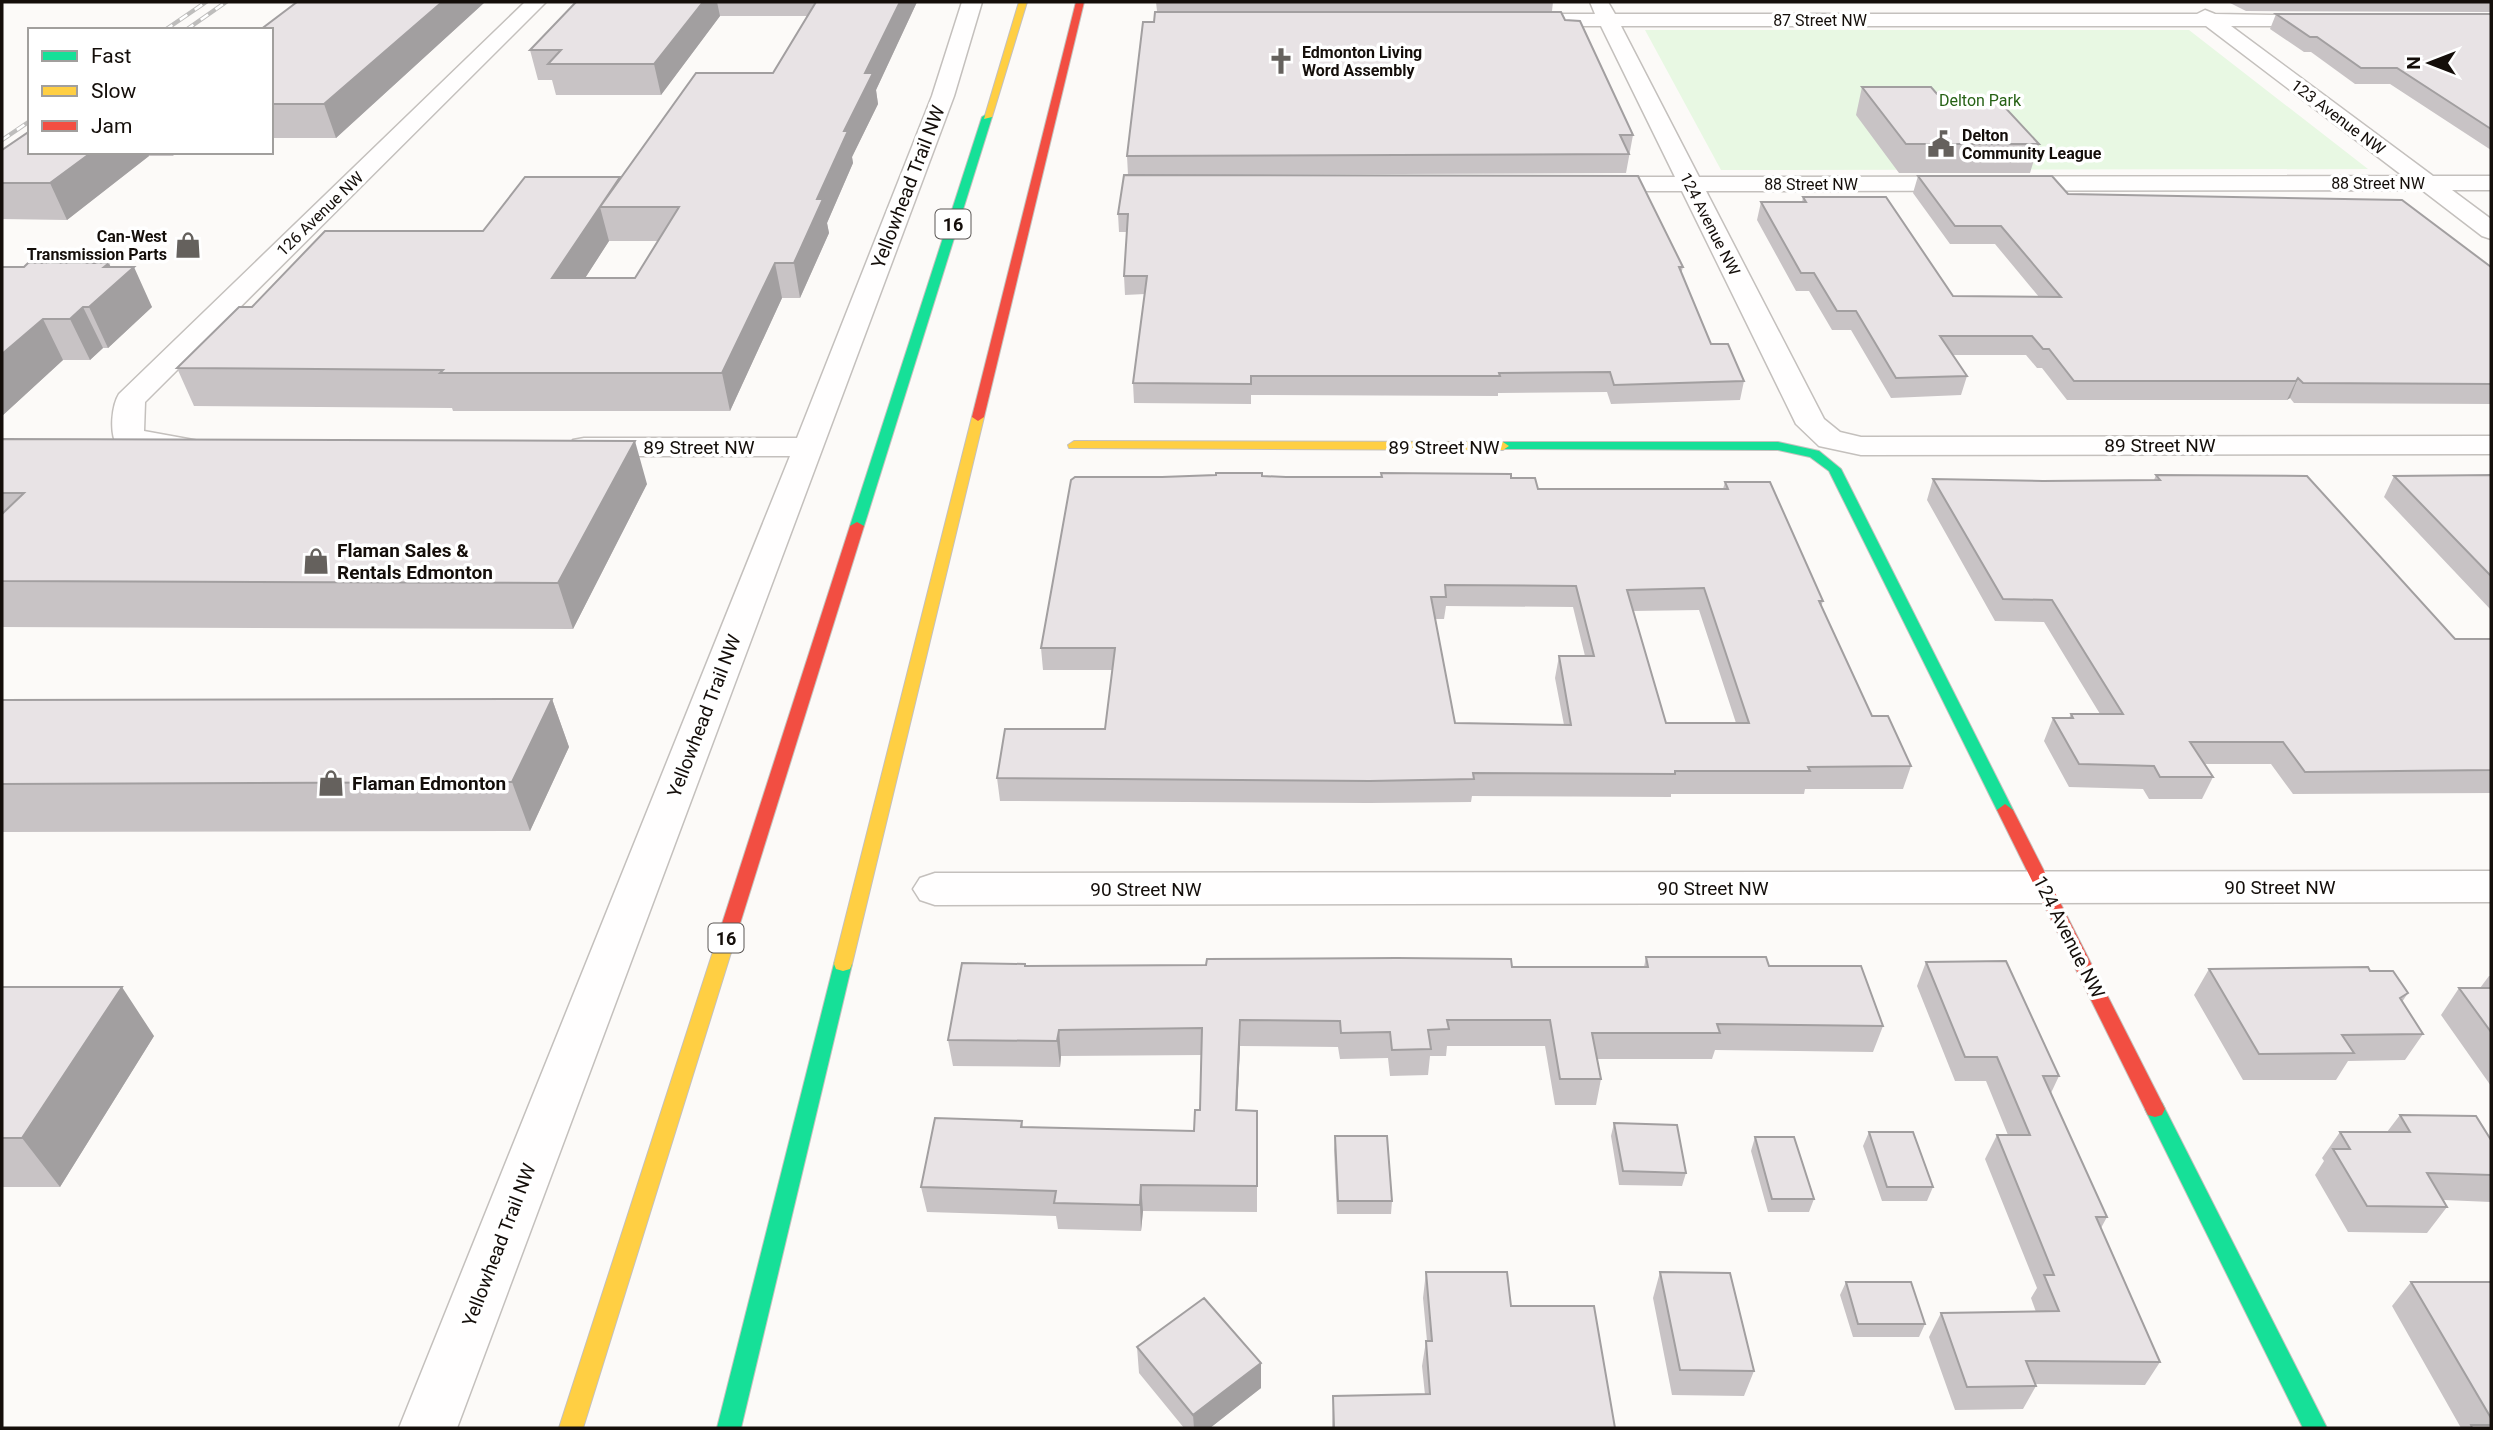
<svg xmlns="http://www.w3.org/2000/svg" width="2493" height="1430" font-family="Roboto,sans-serif">
	<style>
		.green { fill: #e8f8e3 }
		.lines { fill: none; stroke-linecap: round; stroke-linejoin: round }
		.street-casing { stroke: #c4c0bd; stroke-width: 3 }
		.fast-casing { stroke: #c4c0bd; stroke-width: 2 }
		.slow-casing { stroke: #c4c0bd; stroke-width: 2 }
		.jam-casing { stroke: #c4c0bd; stroke-width: 2 }
		.street { fill: #fffefe; fill-rule: evenodd }
		.fast { fill: #16e098; fill-rule: evenodd }
		.slow { fill: #ffcf43; fill-rule: evenodd }
		.jam { fill: #f24e42; fill-rule: evenodd }
		.rail-casing { stroke: #bebdbc; stroke-width: 4.5 }
		.rail { stroke: #fff; stroke-width: 2.5; stroke-dasharray: 9; stroke-linecap: butt }
		.wall { fill: #c8c3c5; fill-rule: evenodd }
		.shaded-wall { fill: #a29fa0 }
		.building { fill: #e8e3e5; stroke: #a29fa0; stroke-width: 2; fill-rule: evenodd }
		.labels { text-anchor: middle; dominant-baseline: central; stroke-width: 7; stroke-linejoin: round; paint-order: stroke }
		.far-street-label { font-size: 16px; fill: #140e0a; stroke: #fff }
		.far-poi-label { font-size: 16px; font-weight: bold; fill: #140e0a; stroke: #fff; text-anchor: start }
		.far-park-label { font-size: 16px; fill: #276216; stroke: #fff }
		.shield { fill: #fff; stroke: #5a5654; stroke-width: 2 }
		.shield-label { font-size: 18px; font-weight: bold; fill: #140e0a }
		.street-label { font-size: 19px; fill: #140e0a; stroke: #fff }
		.poi-label { font-size: 19px; font-weight: bold; fill: #140e0a; stroke: #fff; text-anchor: start }
	</style>
	<rect width="100%" height="100%" fill="#fcfaf8"/>
	<path class="green" d="M 1645,30 L 2189,30 L 2368,169 L 1721,170 Z"/>
	<g class="lines">
		<defs>
			<path id="street" d="M 525,2 L 546,2 L 145,402 L 144,431 L 199,441 L 204,448 L 199,455 L 188,457 L 117,445 C 109,433 112,405 119,394 Z
				M 962,2 L 982,2 L 954,96 L 457,1428 L 399,1428 L 790,456 L 584,456 L 573,454 L 568,447 L 573,440 L 584,438 L 797,438 L 932,96 Z
				M 1590,2 L 1608,2 L 1615,14 L 2197,14 L 2205,10 L 2215,14 L 2332,16 L 2335,20 L 2325,26 L 2231,26 L 2433,176 L 2491,176 L 2491,190 L 2452,190 L 2491,219 L 2491,239 L 2482,236 L 2422,190 L 1706,191 L 1824,419 L 1840,432 L 1861,437 L 2491,436 L 2491,454 L 1861,455 L 1819,446 L 1796,424 L 1682,191 L 1590,191 L 1581,189 L 1578,184 L 1581,179 L 1590,177 L 1675,177 L 1601,26 L 1513,26 L 1503,20 L 1513,14 L 1595,14 ZM 1621,26 L 2206,26 L 2403,176 L 1699,177 Z
				M 2491,871 L 2491,902 L 935,905 L 920,900 L 913,889 L 920,878 L 935,873 Z"/>
			<path id="fast" d="M 987,114 L 992,117 L 864,526 L 857,530 L 852,529 L 850,526 L 982,117 Z
				M 1503,442 L 1778,442 L 1819,451 L 1841,469 L 2013,810 L 2011,814 L 2005,816 L 1997,810 L 1829,471 L 1810,457 L 1778,450 L 1498,449 L 1498,443 Z
				M 843,957 L 850,959 L 852,964 L 741,1428 L 717,1428 L 834,964 L 836,959 Z
				M 2155,1101 L 2162,1103 L 2327,1428 L 2303,1428 L 2145,1109 L 2148,1103 Z"/>
			<path id="slow" d="M 1019,2 L 1027,2 L 992,117 L 984,119 Z
				M 978,413 L 984,417 L 852,964 L 850,969 L 843,971 L 836,969 L 834,964 L 972,417 Z
				M 1074,441 L 1503,442 L 1509,446 L 1503,450 L 1069,448 L 1068,445 Z
				M 729,923 L 735,925 L 738,930 L 583,1428 L 559,1428 L 720,930 L 723,925 Z"/>
			<path id="jam" d="M 1076,2 L 1084,2 L 984,417 L 978,421 L 972,417 Z
				M 857,522 L 864,526 L 738,930 L 735,935 L 723,935 L 720,930 L 850,526 Z
				M 2005,804 L 2013,810 L 2162,1103 L 2165,1109 L 2162,1115 L 2155,1117 L 2148,1115 L 1997,810 Z"/>
		</defs>
		<use href="#street" class="street-casing"/>
		<use href="#fast" class="fast-casing"/>
		<use href="#slow" class="slow-casing"/>
		<use href="#jam" class="jam-casing"/>
		<use href="#street" class="street"/>
		<use href="#fast" class="fast"/>
		<use href="#slow" class="slow"/>
		<use href="#jam" class="jam"/>
		<defs>
			<path id="rail" d="M 165,30 L 206,2
				M 186,30 L 226,2
				M 2,140 L 30,121"/>
		</defs>
		<use href="#rail" class="rail-casing"/>
		<use href="#rail" class="rail"/>
	</g>
	<path class="wall" d="M 297,2 L 485,2 L 336,138 L 271,138 L 271,30 Z
		M 576,2 L 917,2 L 876,90 L 878,104 L 852,157 L 853,163 L 827,223 L 829,233 L 800,298 L 782,298 L 730,411 L 453,411 L 452,408 L 194,406 L 177,368 L 252,307 L 483,231 L 620,178 L 773,73 L 807,16 L 720,16 L 661,95 L 556,95 L 552,80 L 538,80 L 530,50 ZM 609,241 L 658,241 L 635,278 L 585,278 Z
		M 1156,2 L 1553,2 L 1552,11 L 1157,11 Z
		M 2228,2 L 2491,2 L 2491,12 L 2246,11 Z
		M 2276,14 L 2491,14 L 2491,150 L 2390,84 L 2355,84 L 2311,52 L 2304,52 L 2270,29 Z
		M 1565,20 L 1633,135 L 1626,173 L 1128,175 L 1127,156 Z
		M 1862,87 L 1937,94 L 1956,102 L 2039,144 L 2030,173 L 1899,173 L 1856,115 Z
		M 2,150 L 30,152 L 177,152 L 173,156 L 149,156 L 67,220 L 2,219 Z
		M 1124,175 L 1683,267 L 1681,274 L 1711,344 L 1744,381 L 1740,400 L 1611,404 L 1607,392 L 1498,393 L 1498,396 L 1251,395 L 1251,404 L 1134,403 L 1133,383 L 1145,294 L 1125,295 L 1124,276 L 1127,232 L 1119,232 L 1118,214 Z
		M 1918,176 L 2068,194 L 2491,267 L 2491,404 L 2294,403 L 2290,398 L 2287,400 L 2067,400 L 2042,368 L 2037,368 L 2026,355 L 1953,355 L 1967,376 L 1961,395 L 1891,398 L 1851,330 L 1832,330 L 1809,291 L 1796,291 L 1757,220 L 1761,202 L 1802,202 L 1803,197 L 1953,296 L 2039,297 L 1995,244 L 1950,244 L 1913,193 Z
		M 24,267 L 110,267 L 152,307 L 108,348 L 103,348 L 90,360 L 63,360 L 2,416 Z
		M 2,439 L 647,484 L 573,629 L 2,627 Z
		M 1381,473 L 1511,478 L 1538,489 L 1723,489 L 1725,482 L 1823,601 L 1821,607 L 1872,716 L 1911,766 L 1903,789 L 1805,789 L 1804,794 L 1671,794 L 1671,797 L 1472,796 L 1471,802 L 1369,803 L 1000,801 L 997,778 L 1105,729 L 1113,670 L 1043,670 L 1041,648 L 1262,476 L 1381,477 ZM 1446,606 L 1573,607 L 1585,656 L 1559,656 L 1555,678 L 1564,725 L 1455,723 L 1435,619 L 1444,619 ZM 1699,610 L 1736,723 L 1666,723 L 1633,611 Z
		M 2156,475 L 2455,639 L 2491,639 L 2491,793 L 2293,794 L 2271,764 L 2205,764 L 2213,777 L 2202,799 L 2149,799 L 2143,789 L 2069,787 L 2044,741 L 2053,718 L 2069,718 L 2071,714 L 2100,714 L 2044,622 L 1995,621 L 1927,500 L 1933,479 L 2043,481 L 2154,480 Z
		M 2491,475 L 2491,610 L 2384,497 L 2394,476 Z
		M 552,699 L 569,747 L 530,831 L 2,832 L 2,700 Z
		M 1646,957 L 1769,966 L 1883,1026 L 1873,1052 L 1715,1050 L 1712,1059 L 1597,1059 L 1601,1079 L 1596,1105 L 1555,1105 L 1545,1046 L 1447,1046 L 1446,1056 L 1430,1056 L 1428,1075 L 1390,1076 L 1388,1058 L 1340,1059 L 1338,1047 L 1240,1046 L 1237,1111 L 1257,1111 L 1257,1212 L 1143,1211 L 1141,1231 L 1058,1229 L 1056,1216 L 927,1212 L 921,1187 L 1022,1121 L 1023,1127 L 1194,1131 L 1200,1110 L 1201,1055 L 1061,1056 L 1060,1067 L 953,1066 L 948,1040 L 1025,966 L 1644,967 Z
		M 1926,962 L 2059,1076 L 2051,1093 L 2107,1217 L 2101,1228 L 2160,1362 L 2145,1385 L 2035,1384 L 2036,1386 L 2023,1409 L 1955,1410 L 1929,1337 L 1941,1313 L 2036,1312 L 2031,1298 L 2037,1288 L 1985,1159 L 1997,1135 L 2008,1135 L 1986,1081 L 1955,1081 L 1917,986 Z
		M 2209,969 L 2370,971 L 2408,993 L 2402,1002 L 2423,1034 L 2405,1060 L 2348,1061 L 2336,1080 L 2243,1080 L 2194,995 Z
		M 2489,976 L 2491,976 L 2491,1086 L 2441,1015 L 2459,988 L 2480,988 Z
		M 2,987 L 154,1036 L 60,1187 L 2,1187 Z
		M 2400,1115 L 2491,1140 L 2491,1202 L 2444,1200 L 2447,1207 L 2427,1233 L 2348,1232 L 2315,1175 L 2324,1161 L 2322,1158 L 2340,1132 L 2387,1132 Z
		M 1614,1123 L 1686,1173 L 1682,1186 L 1619,1185 L 1611,1136 Z
		M 1869,1132 L 1933,1187 L 1927,1201 L 1882,1201 L 1863,1146 Z
		M 1335,1136 L 1392,1201 L 1391,1214 L 1337,1214 L 1334,1150 Z
		M 1755,1137 L 1814,1199 L 1809,1212 L 1768,1212 L 1751,1151 Z
		M 1426,1272 L 1511,1306 L 1615,1428 L 1332,1428 L 1333,1396 L 1425,1395 L 1422,1366 L 1426,1341 L 1427,1341 L 1423,1298 Z
		M 1660,1272 L 1754,1371 L 1744,1396 L 1672,1395 L 1653,1298 Z
		M 1846,1282 L 1925,1324 L 1919,1337 L 1853,1337 L 1840,1295 Z
		M 2411,1282 L 2491,1282 L 2491,1428 L 2461,1428 L 2392,1306 Z
		M 1137,1347 L 1261,1388 L 1210,1428 L 1184,1428 L 1139,1373 Z"/>
	<path class="shaded-wall" d="M 442,2 L 485,2 L 336,138 L 324,104 Z
		M 703,2 L 717,2 L 720,16 L 661,95 L 654,64 Z
		M 900,2 L 917,2 L 876,90 L 878,104 L 852,157 L 853,163 L 827,223 L 829,233 L 800,298 L 794,263 L 817,199 L 844,131 L 865,73 Z
		M 92,152 L 148,152 L 149,156 L 67,220 L 50,183 Z
		M 620,177 L 627,207 L 600,207 L 609,241 L 562,314 L 552,278 Z
		M 109,263 L 117,282 L 134,267 L 152,307 L 108,348 L 89,307 L 104,267 Z
		M 775,263 L 782,298 L 730,411 L 722,373 Z
		M 83,307 L 103,348 L 90,360 L 70,319 Z
		M 43,319 L 63,360 L 2,416 L 2,354 Z
		M 2298,378 L 2290,398 L 2287,400 L 2296,381 Z
		M 635,441 L 647,484 L 573,629 L 558,583 Z
		M 552,699 L 569,747 L 530,831 L 512,782 Z
		M 122,987 L 154,1036 L 60,1187 L 22,1138 Z
		M 1240,1020 L 1240,1046 L 1236,1136 L 1236,1110 Z
		M 1059,1030 L 1061,1056 L 1060,1067 L 1057,1041 Z
		M 1141,1185 L 1143,1211 L 1141,1231 L 1140,1205 Z
		M 1261,1363 L 1261,1388 L 1210,1428 L 1194,1428 L 1193,1415 Z"/>
	<path class="building" d="M 297,2 L 442,2 L 324,104 L 271,104 L 271,30 L 260,30 Z
		M 576,2 L 703,2 L 654,64 L 548,64 L 561,50 L 530,50 Z
		M 816,2 L 900,2 L 865,73 L 873,73 L 844,131 L 848,131 L 817,199 L 823,199 L 794,263 L 775,263 L 722,373 L 440,373 L 443,370 L 177,368 L 239,307 L 252,307 L 325,231 L 483,231 L 525,177 L 620,177 L 552,278 L 635,278 L 679,207 L 600,207 L 696,73 L 773,73 Z
		M 1155,12 L 1561,12 L 1565,20 L 1580,21 L 1633,135 L 1620,135 L 1629,154 L 1127,156 L 1143,22 L 1154,22 Z
		M 2276,14 L 2491,14 L 2491,129 L 2397,68 L 2361,68 L 2317,37 L 2310,37 Z
		M 1862,87 L 1931,87 L 1937,94 L 1948,94 L 1956,102 L 2000,102 L 2039,144 L 1906,144 Z
		M 30,131 L 30,152 L 92,152 L 50,183 L 2,183 L 2,150 Z
		M 1124,175 L 1638,176 L 1683,267 L 1679,267 L 1711,344 L 1728,344 L 1744,381 L 1614,385 L 1610,372 L 1499,373 L 1500,376 L 1251,376 L 1251,384 L 1133,383 L 1147,276 L 1124,276 L 1128,214 L 1118,214 Z
		M 1918,176 L 2052,176 L 2068,194 L 2402,200 L 2491,267 L 2491,384 L 2303,383 L 2298,378 L 2296,381 L 2074,381 L 2049,349 L 2043,349 L 2032,336 L 1940,336 L 1967,376 L 1896,378 L 1856,311 L 1837,311 L 1814,273 L 1801,273 L 1761,202 L 1806,202 L 1803,197 L 1886,197 L 1953,296 L 2061,297 L 2001,226 L 1955,226 Z
		M 28,263 L 109,263 L 104,267 L 134,267 L 89,307 L 83,307 L 70,319 L 43,319 L 2,354 L 2,267 L 24,267 Z
		M 2,439 L 635,441 L 558,583 L 2,581 L 2,514 L 24,493 L 2,493 Z
		M 1216,473 L 1262,473 L 1262,476 L 1286,477 L 1382,477 L 1381,473 L 1511,474 L 1511,478 L 1535,478 L 1538,489 L 1728,489 L 1725,482 L 1770,482 L 1823,601 L 1819,601 L 1872,716 L 1888,716 L 1911,766 L 1808,767 L 1810,771 L 1675,771 L 1675,774 L 1473,773 L 1474,779 L 1370,781 L 997,778 L 1005,729 L 1105,729 L 1115,648 L 1041,648 L 1071,480 L 1075,477 L 1162,477 L 1216,475 ZM 1445,585 L 1576,586 L 1594,656 L 1559,656 L 1571,725 L 1455,723 L 1431,597 L 1446,597 ZM 1704,588 L 1749,723 L 1666,723 L 1627,590 Z
		M 2156,475 L 2307,476 L 2455,639 L 2491,639 L 2491,770 L 2305,772 L 2283,742 L 2190,742 L 2213,777 L 2160,777 L 2154,766 L 2079,764 L 2053,718 L 2073,718 L 2071,714 L 2123,714 L 2052,600 L 2003,599 L 1933,479 L 2043,481 L 2160,480 Z
		M 2491,475 L 2491,576 L 2394,476 Z
		M 552,699 L 512,782 L 2,784 L 2,700 Z
		M 1646,957 L 1766,957 L 1769,966 L 1861,966 L 1883,1026 L 1717,1024 L 1720,1033 L 1592,1033 L 1601,1079 L 1560,1079 L 1550,1020 L 1447,1020 L 1449,1029 L 1428,1030 L 1431,1049 L 1392,1050 L 1390,1032 L 1341,1033 L 1340,1021 L 1240,1020 L 1236,1110 L 1257,1111 L 1257,1186 L 1141,1185 L 1140,1205 L 1054,1203 L 1056,1191 L 921,1187 L 935,1118 L 1022,1121 L 1021,1127 L 1194,1131 L 1195,1110 L 1200,1110 L 1202,1028 L 1059,1030 L 1057,1041 L 948,1040 L 962,963 L 1025,964 L 1025,966 L 1206,965 L 1207,959 L 1397,958 L 1511,959 L 1512,967 L 1648,967 Z
		M 2006,961 L 2059,1076 L 2043,1076 L 2107,1217 L 2096,1217 L 2160,1362 L 2026,1361 L 2036,1386 L 1967,1387 L 1941,1313 L 2059,1311 L 2044,1275 L 2054,1275 L 1997,1135 L 2030,1135 L 1997,1057 L 1965,1057 L 1926,962 Z
		M 2368,967 L 2370,971 L 2393,971 L 2408,993 L 2400,998 L 2423,1034 L 2342,1035 L 2354,1053 L 2259,1054 L 2209,969 Z
		M 2,987 L 122,987 L 22,1138 L 2,1138 Z
		M 2459,988 L 2491,988 L 2491,1032 Z
		M 2400,1115 L 2476,1116 L 2491,1140 L 2491,1175 L 2427,1173 L 2447,1207 L 2367,1206 L 2333,1149 L 2350,1149 L 2340,1132 L 2410,1132 Z
		M 1614,1123 L 1677,1125 L 1686,1173 L 1623,1171 Z
		M 1869,1132 L 1913,1132 L 1933,1187 L 1887,1187 Z
		M 1335,1136 L 1387,1136 L 1392,1201 L 1338,1201 Z
		M 1755,1137 L 1794,1137 L 1814,1199 L 1772,1199 Z
		M 1426,1272 L 1507,1272 L 1511,1306 L 1594,1306 L 1615,1428 L 1334,1428 L 1333,1396 L 1430,1394 L 1426,1341 L 1432,1341 Z
		M 1660,1272 L 1730,1273 L 1754,1371 L 1680,1370 Z
		M 1846,1282 L 1911,1282 L 1925,1324 L 1858,1324 Z
		M 2411,1282 L 2491,1282 L 2491,1418 Z
		M 1204,1298 L 1261,1363 L 1193,1415 L 1137,1347 Z
		M 2471,1425 L 2491,1425 L 2491,1428 L 2472,1428 Z"/>
	<defs>
		<symbol id="church-bare" viewBox="-9 -9 18 18"><path d="M-1.2-6h2.4v3.5h3.3v2.4h-3.3V6h-2.4V-.1h-3.3v-2.4h3.3Z" fill="#65615d" stroke="#fff" stroke-width="2.5" paint-order="stroke"/></symbol>
		<symbol id="civic-bare" viewBox="-9 -9 18 18"><path d="M-.6-6.5H3V-4.5H.6V-3L4-1V1h2V6H-6V1h2V-1L-.6-3ZM-1.2 2.5V6h2.4V2.5Z" fill="#65615d" stroke="#fff" stroke-width="2.5" paint-order="stroke"/></symbol>
		<symbol id="shop-bare" viewBox="-9 -9 18 18"><path d="M-5-2.5h2.3a2.7 3.5 0 0 1 5.4 0H5L5.5 6h-11ZM-1.5-2.5h3a1.5 2.3 0 0 0-3 0Z" fill="#65615d" stroke="#fff" stroke-width="2.5" paint-order="stroke"/></symbol>
	</defs>
	<g fill-rule="evenodd">
		<use href="#church-bare" x="1262" y="42" width="38" height="38"/>
		<use href="#civic-bare" x="1922" y="125" width="38" height="38"/>
		<use href="#shop-bare" x="169" y="226" width="38" height="38"/>
		<use href="#shop-bare" x="297" y="542" width="38" height="38"/>
		<use href="#shop-bare" x="312" y="764" width="38" height="38"/>
	</g>
	<g class="labels">
		<g class="far-street-label">
			<text x="1820" y="20">87 Street NW</text>
			<text transform="translate(2338 117) rotate(37)">123 Avenue NW</text>
			<text x="2378" y="183">88 Street NW</text>
			<text x="1811" y="184">88 Street NW</text>
			<text transform="translate(320 214) rotate(-44)">126 Avenue NW</text>
			<text transform="translate(1710 224) rotate(63)">124 Avenue NW</text>
		</g>
		<g class="far-poi-label">
			<text x="1302" y="52">Edmonton Living<tspan x="1302" dy="18">Word Assembly</tspan></text>
			<text x="1962" y="135">Delton<tspan x="1962" dy="18">Community League</tspan></text>
			<text x="167" y="236" text-anchor="end">Can-West<tspan x="167" dy="18">Transmission Parts</tspan></text>
		</g>
		<g class="far-park-label">
			<text x="1980" y="100">Delton Park</text>
		</g>
		<g class="shield">
			<rect x="935.5" y="209.5" width="35" height="29" rx="5"/>
			<rect x="708.5" y="923.5" width="35" height="29" rx="5"/>
		</g>
		<g class="shield-label">
			<text x="953" y="224">16</text>
			<text x="726" y="938">16</text>
		</g>
		<g class="street-label">
			<text transform="translate(908 187) rotate(-69)">Yellowhead Trail NW</text>
			<text x="2160" y="445">89 Street NW</text>
			<text x="699" y="447">89 Street NW</text>
			<text x="1444" y="447">89 Street NW</text>
			<text transform="translate(704 716) rotate(-69)">Yellowhead Trail NW</text>
			<text x="2280" y="887">90 Street NW</text>
			<text x="1713" y="888">90 Street NW</text>
			<text x="1146" y="889">90 Street NW</text>
			<text transform="translate(2069 937) rotate(63)">124 Avenue NW</text>
			<text transform="translate(499 1245) rotate(-69)">Yellowhead Trail NW</text>
		</g>
		<g class="poi-label">
			<text x="337" y="550">Flaman Sales &amp;<tspan x="337" dy="22">Rentals Edmonton</tspan></text>
			<text x="352" y="783">Flaman Edmonton</text>
		</g>
	</g>
	<rect width="2493" height="1430" fill="none" stroke="#140e0a" stroke-width="7"/>
	<rect x="28" y="28" width="245" height="126" fill="#ffffff" stroke="#a19f9d" stroke-width="2"/>
	<rect x="42" y="51" width="35" height="10" fill="#16e098" stroke="#a19f9d" stroke-width="2"/>
	<text x="91" y="63" font-size="21" fill="#140e0a">Fast</text>
	<rect x="42" y="86" width="35" height="10" fill="#ffcf43" stroke="#a19f9d" stroke-width="2"/>
	<text x="91" y="98" font-size="21" fill="#140e0a">Slow</text>
	<rect x="42" y="121" width="35" height="10" fill="#f24e42" stroke="#a19f9d" stroke-width="2"/>
	<text x="91" y="133" font-size="21" fill="#140e0a">Jam</text>
	<g transform="translate(2430 63) rotate(270)" stroke="#ffffff" stroke-width="5" paint-order="stroke">
	<path d="M0-5L12 26L0 18L-12 26Z" fill="#140e0a"/>
	<text y="-10" font-size="19" font-weight="bold" text-anchor="middle" fill="#140e0a">N</text>
	</g>
</svg>
